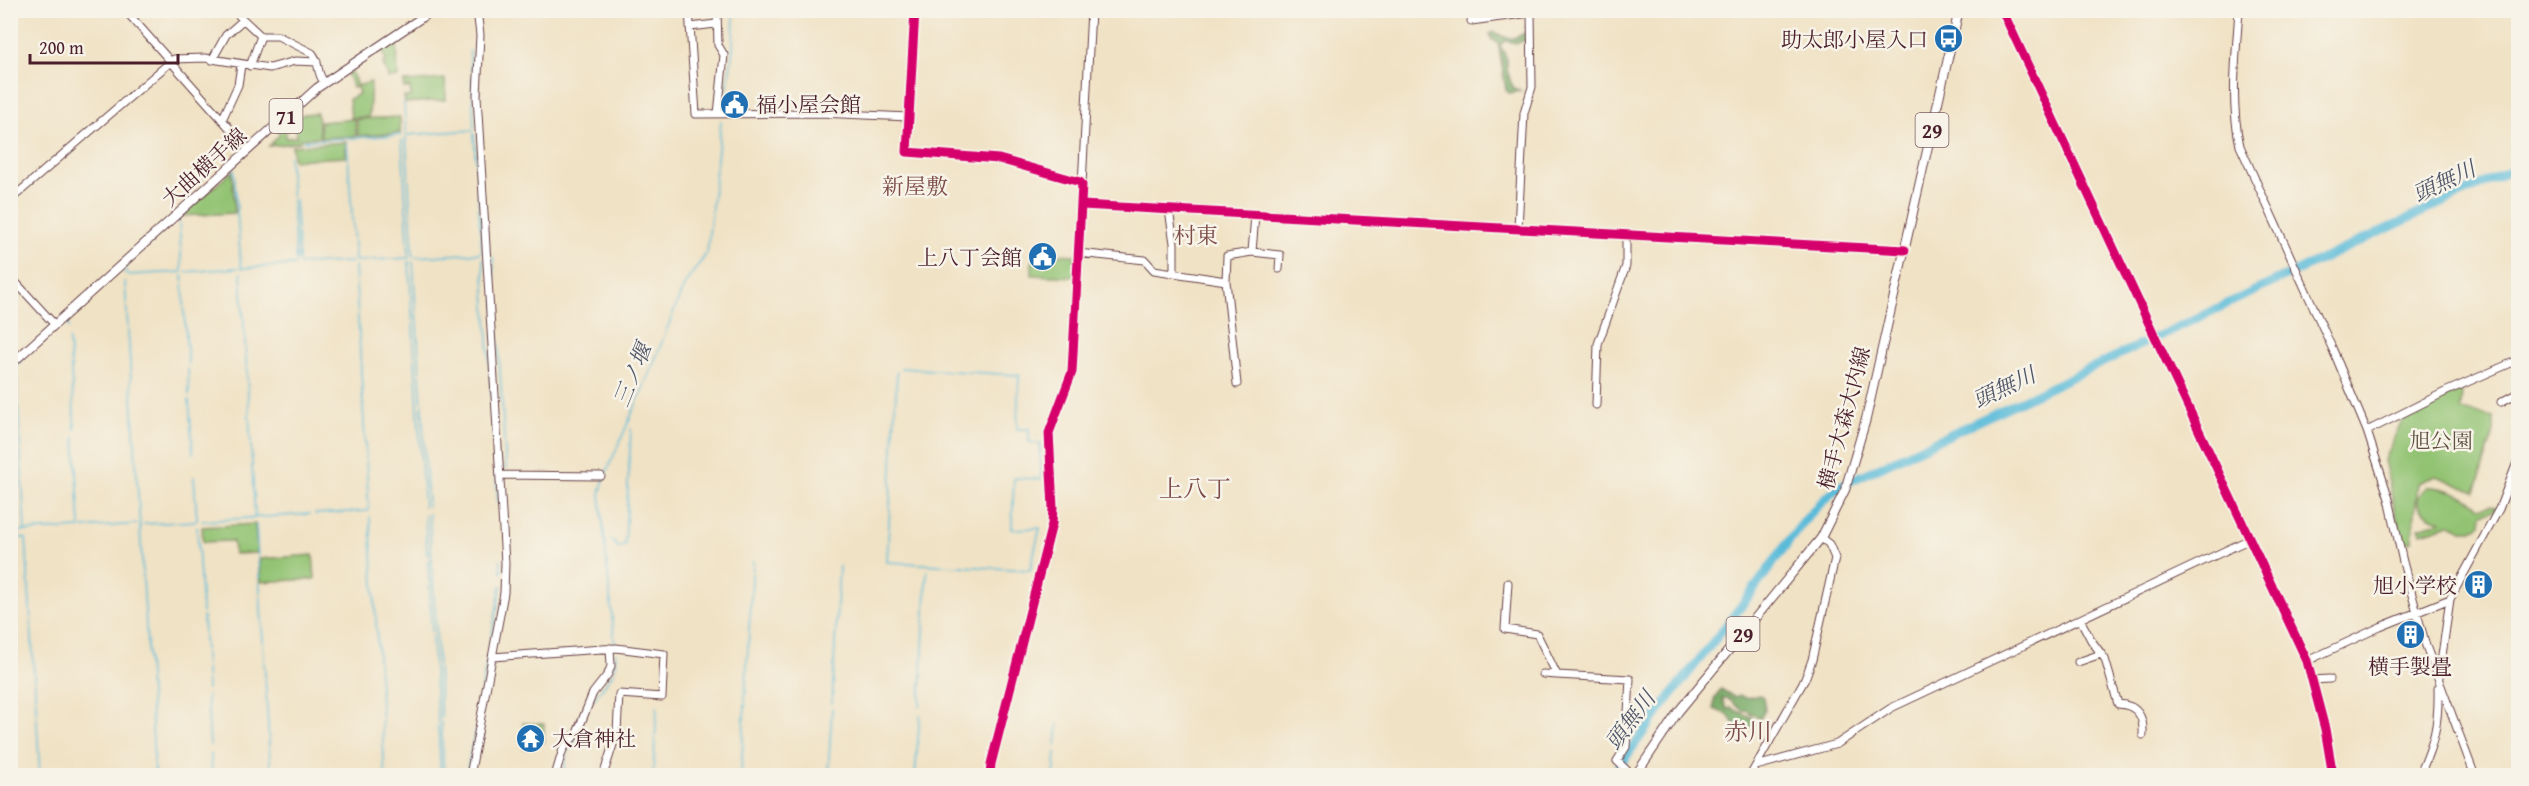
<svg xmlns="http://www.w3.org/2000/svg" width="2529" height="786" font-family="'Gentium Book Plus','Noto Serif JP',serif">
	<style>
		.green { fill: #92c372; stroke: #6e714e; stroke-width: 1.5 }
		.forest { fill: #75a964; stroke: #606448; stroke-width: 1.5 }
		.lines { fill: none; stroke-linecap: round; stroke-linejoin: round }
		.stream { stroke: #5abbd9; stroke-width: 1.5 }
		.river { stroke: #5abbd9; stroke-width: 9 }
		.minor-casing { stroke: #633c42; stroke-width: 9 }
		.major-casing { stroke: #633c42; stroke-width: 10 }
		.minor { stroke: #fff; stroke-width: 7 }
		.major { stroke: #fff; stroke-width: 8 }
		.cycleway-casing { stroke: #f7f3e8; stroke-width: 13 }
		.cycleway { stroke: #d6006c; stroke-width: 9 }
		.labels { text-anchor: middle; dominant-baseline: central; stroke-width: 5; stroke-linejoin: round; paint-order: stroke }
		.shield { fill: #f7f3e8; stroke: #7e5f64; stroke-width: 1.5 }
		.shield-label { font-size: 20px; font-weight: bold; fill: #4a1f2b }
		.poi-label { font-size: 21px; fill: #4a1f2b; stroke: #f7f3e8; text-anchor: end }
		.street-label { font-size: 21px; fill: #4a1f2b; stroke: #f7f3e8 }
		.park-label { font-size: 21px; fill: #605040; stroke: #f7f3e8 }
		.water-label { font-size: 22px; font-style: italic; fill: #505668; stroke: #f7f3e8 }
		.neighbourhood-label { font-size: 22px; fill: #7e4d49; stroke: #f7f3e8 }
		.quarter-label { font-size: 24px; fill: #7e4d49; stroke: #f7f3e8 }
	</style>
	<rect width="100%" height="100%" fill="#f7f3e8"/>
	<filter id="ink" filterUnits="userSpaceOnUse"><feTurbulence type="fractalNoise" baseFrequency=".0167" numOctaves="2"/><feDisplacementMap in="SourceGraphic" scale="12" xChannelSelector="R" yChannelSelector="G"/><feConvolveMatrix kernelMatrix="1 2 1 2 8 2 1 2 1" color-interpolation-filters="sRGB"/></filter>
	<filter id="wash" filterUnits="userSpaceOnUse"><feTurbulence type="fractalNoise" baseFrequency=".008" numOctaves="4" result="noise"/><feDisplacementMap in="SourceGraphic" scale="24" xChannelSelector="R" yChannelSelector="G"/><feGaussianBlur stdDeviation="1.35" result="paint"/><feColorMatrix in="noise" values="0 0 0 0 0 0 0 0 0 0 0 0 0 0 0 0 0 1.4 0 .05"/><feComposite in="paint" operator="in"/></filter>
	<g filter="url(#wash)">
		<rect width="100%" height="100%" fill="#f0e2c5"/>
		<path class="green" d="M 397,41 L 398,77 L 388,78 L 383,63 L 386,61 L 382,49 Z
			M 352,72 L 357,86 L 371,82 L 369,117 L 351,118 L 349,99 L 359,94 L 357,87 L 353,88 L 347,74 Z
			M 445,79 L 446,100 L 405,103 L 404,97 L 411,97 L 410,87 L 404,88 L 404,82 Z
			M 317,113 L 320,137 L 300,139 L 300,142 L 269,146 L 280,134 L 277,130 L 285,123 L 286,138 L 296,137 L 296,121 L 303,114 Z
			M 400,117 L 400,133 L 358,136 L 357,119 Z
			M 355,119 L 356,136 L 321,138 L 320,122 Z
			M 346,142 L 346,157 L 293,160 L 292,146 Z
			M 232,171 L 235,213 L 182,216 Z
			M 1036,253 L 1075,255 L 1075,277 L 1032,275 L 1032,262 Z
			M 2462,389 L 2461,410 L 2494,417 L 2494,432 L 2475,492 L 2436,476 L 2418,483 L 2412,541 L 2402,543 L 2384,460 L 2402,420 Z
			M 2427,487 C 2442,486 2471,496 2480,508 L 2490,505 L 2496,507 L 2495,510 L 2482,514 L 2481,523 L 2473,530 L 2463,530 L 2450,524 L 2421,533 L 2419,528 L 2441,521 C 2425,514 2406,504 2427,487 Z
			M 255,524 L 257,553 L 234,554 L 233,541 L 203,542 L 202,527 Z
			M 313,555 L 315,579 L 261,582 L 259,559 Z
			M 523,723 L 544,724 L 544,742 L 524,749 Z"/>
		<path class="forest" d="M 1493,32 C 1511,40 1510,41 1527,32 L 1527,40 L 1517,43 L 1505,41 L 1500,45 L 1507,59 L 1507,69 L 1511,83 L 1514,88 L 1521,91 L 1509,93 L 1506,90 L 1498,43 L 1491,39 L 1490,34 Z
			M 1721,689 L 1734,697 L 1740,695 C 1747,701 1752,696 1759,695 L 1763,697 L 1765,710 L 1760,719 L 1746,710 L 1743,711 L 1727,698 L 1722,698 L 1727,709 L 1731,708 L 1751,717 L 1755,725 L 1742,732 L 1739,725 L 1734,724 L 1728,715 L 1714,709 L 1714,700 Z"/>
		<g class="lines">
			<path class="stream" d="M 470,51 L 471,71
				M 472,76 L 474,127
				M 404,103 L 406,132
				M 724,110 L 733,49 L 734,10
				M 474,134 L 482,251
				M 406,135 L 474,130
				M 406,138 L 413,257
				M 402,140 L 409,255
				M 303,141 L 401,135
				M 347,142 L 355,260
				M 289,156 L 296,262
				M 234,169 L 241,267
				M 295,200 L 297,230
				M 179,220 L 182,270
				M 297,233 L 299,261
				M 416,257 L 481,253
				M 493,257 L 506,470
				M 483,258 L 498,503
				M 356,261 L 409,258
				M 409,262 L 424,507
				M 413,262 L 428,506
				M 299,264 L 352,262
				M 355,266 L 369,511
				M 242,268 L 295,265
				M 186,272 L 238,268
				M 241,273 L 255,517
				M 125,274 L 126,266
				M 127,275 L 182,272
				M 183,276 L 184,306
				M 125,281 L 155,776
				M 184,309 L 188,364
				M 67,319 L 69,328
				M 69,340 L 75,430
				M 16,368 L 25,531
				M 188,369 L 189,395
				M 10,370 L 23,359
				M 897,372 L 887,562 L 1030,570 L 1040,528 L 1012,529 L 1014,478 L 1041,479 L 1040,444 L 1029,442 L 1029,429 L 1017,429 L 1019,375 L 901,368
				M 10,373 L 15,369
				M 189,400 L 193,453
				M 75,437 L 80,526
				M 194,477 L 197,520
				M 315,514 L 367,511
				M 425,514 L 427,555
				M 429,514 L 441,718
				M 370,517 L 385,776
				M 202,521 L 310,514
				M 144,524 L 196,521
				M 256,525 L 271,776
				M 197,527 L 202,613
				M 83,528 L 137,524
				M 10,532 L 80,528
				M 10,538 L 24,538
				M 26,538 L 40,776
				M 610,539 L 619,548 L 625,545 L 631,429
				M 428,560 L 432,632
				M 501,573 L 501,559
				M 203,617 L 207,689
				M 432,636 L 438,723
				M 615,646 L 600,494 L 604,478 L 653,365 L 681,293 L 686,282 L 707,253 L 721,121
				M 207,696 L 210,746
				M 594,699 L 614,672 L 616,653
				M 745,700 L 753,561
				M 832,704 L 839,566
				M 920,707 L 927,571
				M 478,709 L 501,586
				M 441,722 L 444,776
				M 438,726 L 441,776
				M 1056,745 L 1058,724
				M 211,754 L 212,776
				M 466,776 L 475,730
				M 564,776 L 566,756 L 580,734
				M 653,776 L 657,707
				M 741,776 L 745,703
				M 828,776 L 832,708
				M 915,776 L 920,715
				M 1054,776 L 1056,752"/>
			<path class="river" d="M 1613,776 C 1655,712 1705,654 1751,593 C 1780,556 1804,512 1842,485 L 2518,167"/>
		</g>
	</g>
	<g filter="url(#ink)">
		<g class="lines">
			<defs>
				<path id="minor" d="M 125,10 L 249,150
					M 233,10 L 261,36 L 278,36 L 312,53 C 320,61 316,73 324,82
					M 689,10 L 696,114 L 820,113 L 909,117
					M 717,10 L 718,45 L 724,55 L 718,114
					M 915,10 L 907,152 L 999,159 L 1080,182 L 1082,185 L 1072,372 L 1049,433 L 1053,508 L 1052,524 L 991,764 L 990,776
					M 2002,10 L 2307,661 L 2325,729 L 2333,776
					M 2239,10 C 2236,56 2230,101 2240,146 L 2333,350 L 2367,431 L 2389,499 L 2403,562 L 2426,646 L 2475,776
					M 1471,21 L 1531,13 L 1537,10
					M 690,27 L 716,24
					M 212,60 L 226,35 L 243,20
					M 250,66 L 261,36
					M 222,120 L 238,85 L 241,65
					M 1082,185 L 1091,10
					M 10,200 L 174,59 L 205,58 L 270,68 L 295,61 L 317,62
					M 1082,205 L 1905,250
					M 1169,210 L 1174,243 L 1174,273
					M 1518,228 L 1524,113 L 1532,87 L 1531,10
					M 1252,252 L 1280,255 L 1279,269
					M 1078,253 L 1145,260 L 1154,270 L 1226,281
					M 10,276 L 54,324
					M 1237,384 L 1226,281 L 1227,256 L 1252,252 L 1255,215
					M 2501,402 L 2518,393
					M 1596,405 L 1598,344 L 1626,266 L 1626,234
					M 2367,431 L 2447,391 L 2518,360
					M 500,475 L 601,476
					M 1508,583 L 1505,629 L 1537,634 L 1557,675 L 1630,679 L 1626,747 L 1617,761 L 1633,776
					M 2080,619 L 2091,640 L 2105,659 L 2118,704 C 2138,705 2144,717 2143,735
					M 492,657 L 616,648 L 664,654 L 662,697 L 619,694 L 617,732 L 603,776
					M 2307,661 L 2380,627 L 2450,599
					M 2078,662 L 2101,654
					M 1543,674 L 1557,675
					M 2439,677 L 2450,599 L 2499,509 L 2518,460
					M 2311,680 L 2330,679
					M 1756,766 L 1837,744 L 1891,708 L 2250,539
					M 470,776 L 504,593 L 505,563 L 477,96 L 480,35 L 477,10
					M 555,776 L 563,749 L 577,733 L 593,693 L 608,674 L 611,666 L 610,648
					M 1750,776 L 1805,679 L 1812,660 L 1835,558 L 1829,544 L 1821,538
					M 2419,776 C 2434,744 2439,724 2438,688"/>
				<path id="major" d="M 10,365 L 317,88 L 433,10
					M 1635,776 L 1678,712 L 1821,538 L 1845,490 L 1866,419 L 1959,10"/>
			</defs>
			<use href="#minor" class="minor-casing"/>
			<use href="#major" class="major-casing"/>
			<use href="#minor" class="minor"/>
			<use href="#major" class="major"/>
			<defs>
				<path id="cycleway" d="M 915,10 L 907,152 L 999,159 L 1080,182 L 1082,185 L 1072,372 L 1049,433 L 1053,508 L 1052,524 L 991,764 L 990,776
					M 2002,10 L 2307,661 L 2325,729 L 2333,776
					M 1082,205 L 1905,250"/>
			</defs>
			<use href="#cycleway" class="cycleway-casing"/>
			<use href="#cycleway" class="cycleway"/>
		</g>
	</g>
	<defs>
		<symbol id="bus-disc" viewBox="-11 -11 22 22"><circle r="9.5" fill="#1f6fb2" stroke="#f7f3e8"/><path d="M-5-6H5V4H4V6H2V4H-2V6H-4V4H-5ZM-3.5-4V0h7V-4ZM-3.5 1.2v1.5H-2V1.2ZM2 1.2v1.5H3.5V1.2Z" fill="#fff"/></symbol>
		<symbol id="civic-disc" viewBox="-11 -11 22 22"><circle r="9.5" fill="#1f6fb2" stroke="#f7f3e8"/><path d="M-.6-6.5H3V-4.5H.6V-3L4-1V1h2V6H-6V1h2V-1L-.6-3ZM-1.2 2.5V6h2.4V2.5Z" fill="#fff"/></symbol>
		<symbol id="building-disc" viewBox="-11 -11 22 22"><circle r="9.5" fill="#1f6fb2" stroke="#f7f3e8"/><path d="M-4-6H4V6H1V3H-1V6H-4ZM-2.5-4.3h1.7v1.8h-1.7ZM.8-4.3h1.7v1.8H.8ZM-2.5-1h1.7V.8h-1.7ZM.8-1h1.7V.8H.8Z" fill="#fff"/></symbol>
		<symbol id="temple-disc" viewBox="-11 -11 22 22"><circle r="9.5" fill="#1f6fb2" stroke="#f7f3e8"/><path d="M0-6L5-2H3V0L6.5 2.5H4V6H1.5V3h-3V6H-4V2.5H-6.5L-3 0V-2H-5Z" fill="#fff"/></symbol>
	</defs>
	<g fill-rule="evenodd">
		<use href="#bus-disc" x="1932" y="22" width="33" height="33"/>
		<use href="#civic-disc" x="718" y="88" width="33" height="33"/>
		<use href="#civic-disc" x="1026" y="240" width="33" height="33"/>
		<use href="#building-disc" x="2462" y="568" width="33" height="33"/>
		<use href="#building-disc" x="2394" y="618" width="33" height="33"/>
		<use href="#temple-disc" x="514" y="722" width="33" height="33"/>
	</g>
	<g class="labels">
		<g class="shield">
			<rect x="269.5" y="99" width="33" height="34" rx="4.5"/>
			<rect x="1915.5" y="113" width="33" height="34" rx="4.5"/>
			<rect x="1726.5" y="617" width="33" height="34" rx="4.5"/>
		</g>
		<g class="shield-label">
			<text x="286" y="116">71</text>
			<text x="1932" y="130">29</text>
			<text x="1743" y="634">29</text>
		</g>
		<g class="poi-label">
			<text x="1928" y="39">助太郎小屋入口</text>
			<text x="756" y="104" text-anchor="start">福小屋会館</text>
			<text x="1022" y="257">上八丁会館</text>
			<text x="2457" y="585">旭小学校</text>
			<text x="2410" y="666" text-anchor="middle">横手製畳</text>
			<text x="552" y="738" text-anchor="start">大倉神社</text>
		</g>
		<g class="street-label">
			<text transform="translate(204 167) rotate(-42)">大曲横手線</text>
			<text transform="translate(1844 418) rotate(-75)">横手大森大内線</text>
		</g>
		<g class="park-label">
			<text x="2441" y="440">旭公園</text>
		</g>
		<g class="water-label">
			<text transform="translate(2444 181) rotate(-25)">頭無川</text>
			<text transform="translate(632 375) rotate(-68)">三ノ堰</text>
			<text transform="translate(2004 387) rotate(-25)">頭無川</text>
			<text transform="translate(1630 720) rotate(-53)">頭無川</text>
		</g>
		<g class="neighbourhood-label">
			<text x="915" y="186">新屋敷</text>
			<text x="1196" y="235">村東</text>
		</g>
		<g class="quarter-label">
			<text x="1195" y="488">上八丁</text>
			<text x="1748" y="731">赤川</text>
		</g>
	</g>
	<rect width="2529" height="786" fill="none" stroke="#f7f3e8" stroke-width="36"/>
	<path d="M30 54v9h148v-9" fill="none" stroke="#4a1f2b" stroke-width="3"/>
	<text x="39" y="54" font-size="18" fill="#4a1f2b" stroke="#f7f3e8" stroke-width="4.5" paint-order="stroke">200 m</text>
</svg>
